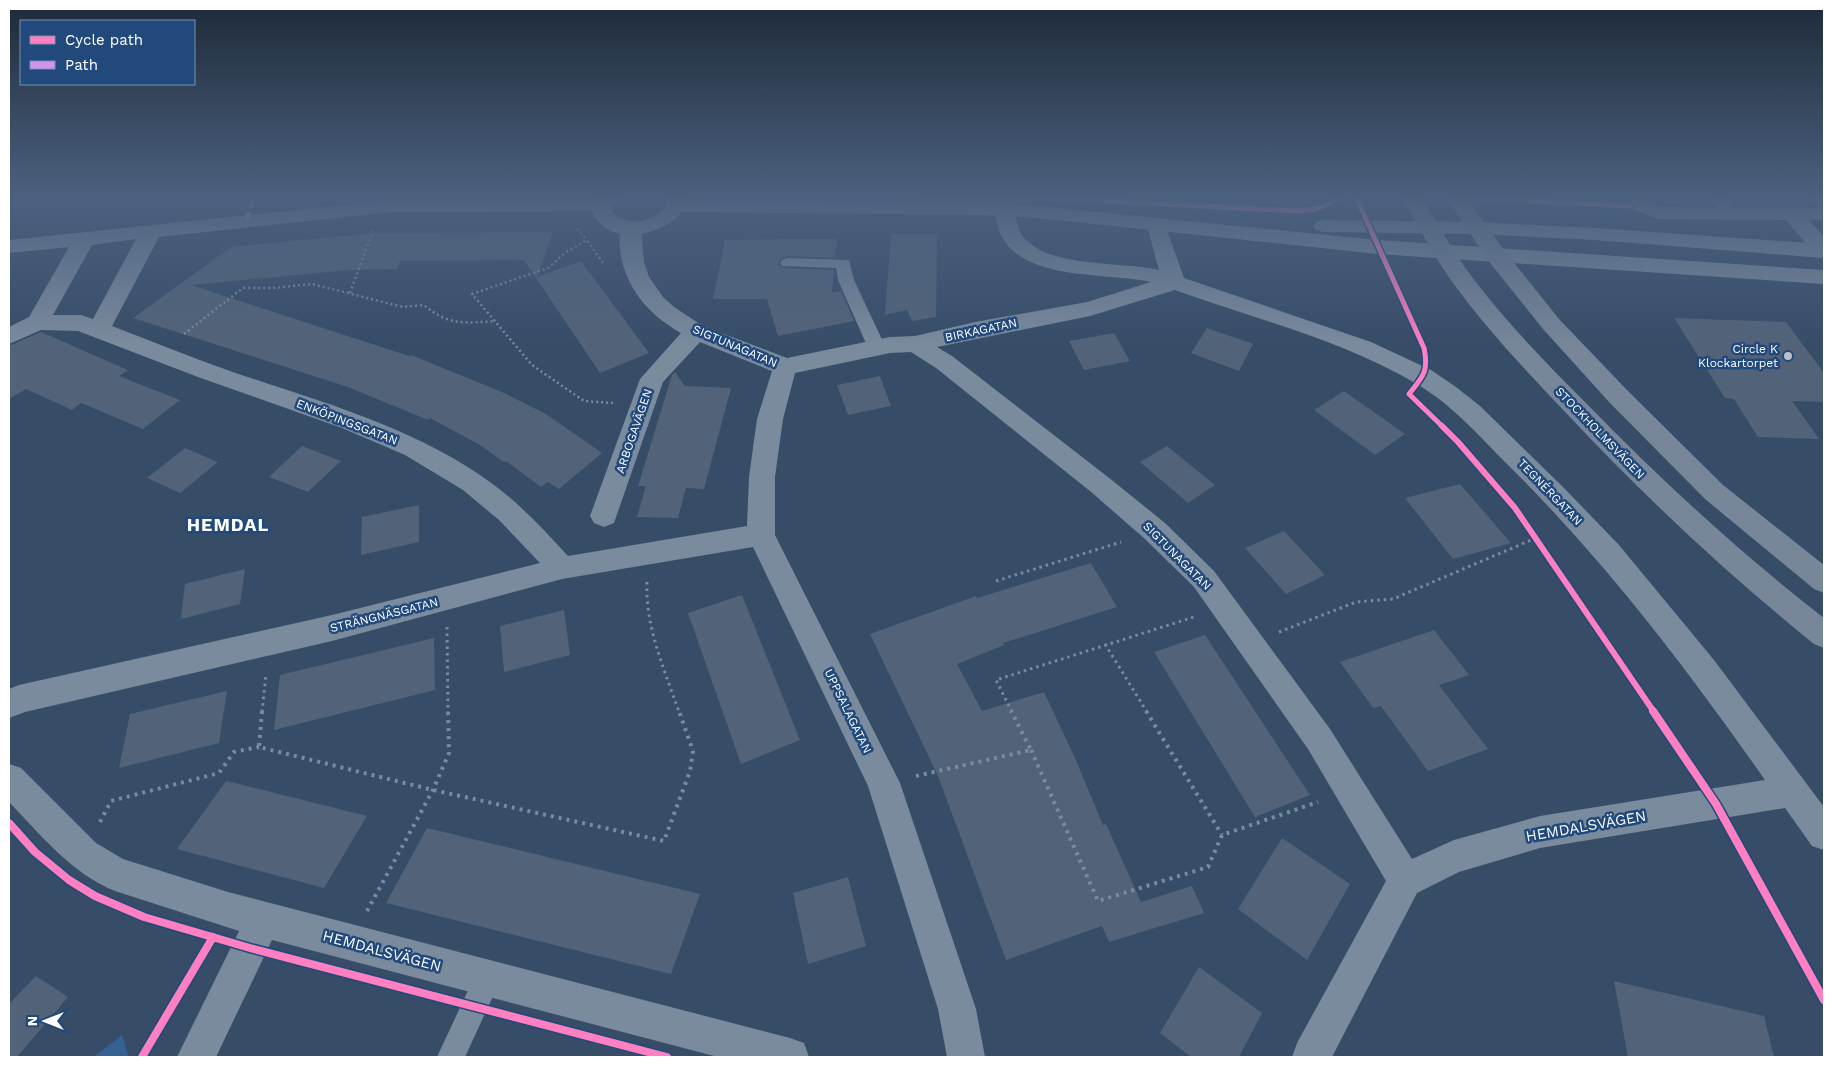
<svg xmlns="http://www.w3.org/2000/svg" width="1833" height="1066" font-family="'Work Sans',sans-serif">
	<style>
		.green { fill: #356092 }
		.building { fill: #526379 }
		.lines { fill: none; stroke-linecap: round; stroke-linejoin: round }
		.path-far2 { stroke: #7b8b9e; stroke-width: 2.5; stroke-dasharray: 2 3; stroke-linecap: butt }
		.path-far1 { stroke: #7b8b9e; stroke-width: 3; stroke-dasharray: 2.5 4; stroke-linecap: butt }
		.path { stroke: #7b8b9e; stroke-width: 4; stroke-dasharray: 3 5; stroke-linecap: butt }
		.service { fill: #7b8b9e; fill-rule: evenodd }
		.minor { fill: #7b8b9e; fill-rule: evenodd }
		.tertiary { fill: #7b8b9e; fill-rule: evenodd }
		.secondary { fill: #778699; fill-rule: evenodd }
		.quiet { stroke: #d193ec; stroke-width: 4.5; stroke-dasharray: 8 4.5; stroke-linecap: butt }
		.cycleway-far2-casing { stroke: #22497b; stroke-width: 8 }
		.cycleway-far1-casing { stroke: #22497b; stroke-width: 9 }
		.cycleway-casing { stroke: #22497b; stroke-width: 11 }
		.cycleway-far2 { stroke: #ff80c0; stroke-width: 5 }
		.cycleway-far1 { stroke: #ff80c0; stroke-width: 6 }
		.cycleway { stroke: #ff80c0; stroke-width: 8 }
		.poi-dot { fill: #b9c0ca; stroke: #22497b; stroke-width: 2 }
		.labels { text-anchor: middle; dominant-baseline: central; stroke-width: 5; stroke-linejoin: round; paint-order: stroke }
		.street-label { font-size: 12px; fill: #fff; stroke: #22497b }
		.poi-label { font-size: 12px; fill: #fff; stroke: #22497b; text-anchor: end }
		.near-street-label { font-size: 15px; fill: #fff; stroke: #22497b }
		.district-label { font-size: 18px; font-weight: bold; letter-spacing: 1px; fill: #fff; stroke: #22497b }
	</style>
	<rect width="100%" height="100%" fill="#364c67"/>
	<path class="green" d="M 122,1035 L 128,1055 L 127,1057 L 93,1057 Z"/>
	<path class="building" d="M 553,232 L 537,277 L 581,261 L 649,353 L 600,373 L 524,260 L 400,261 L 397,269 L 349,270 L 191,285 L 409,356 L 411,355 L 502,392 L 546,414 L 602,453 L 559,489 L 548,482 L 541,487 L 506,461 L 504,462 L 480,445 L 430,418 L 428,420 L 348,387 L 133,318 L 231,247 L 374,233 Z
		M 891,234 L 937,234 L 936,317 L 912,321 L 907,310 L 885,315 Z
		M 789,239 L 837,239 L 835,258 L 788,256 L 780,259 L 778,264 L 782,268 L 834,270 L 832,293 L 841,291 L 854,321 L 778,336 L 767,299 L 713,299 L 725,240 Z
		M 1674,318 L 1786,322 L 1824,373 L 1824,402 L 1792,401 L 1819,439 L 1758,437 L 1734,399 L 1725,398 Z
		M 1207,328 L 1253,344 L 1239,371 L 1191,353 Z
		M 41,332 L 128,370 L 119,376 L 180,400 L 143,429 L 81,403 L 72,410 L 26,389 L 9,399 L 9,346 Z
		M 1114,333 L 1130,361 L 1084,370 L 1069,341 Z
		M 675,372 L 685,386 L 731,388 L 704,489 L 686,488 L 678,518 L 637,517 L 646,486 L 638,486 L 672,375 Z
		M 880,376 L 891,406 L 848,415 L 837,385 Z
		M 1344,391 L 1405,434 L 1375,455 L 1314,410 Z
		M 302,446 L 341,461 L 308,492 L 269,477 Z
		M 1167,446 L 1215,485 L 1188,503 L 1140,462 Z
		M 185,448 L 218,462 L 180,493 L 147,478 Z
		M 1460,484 L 1511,543 L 1453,559 L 1405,498 Z
		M 419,505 L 419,542 L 361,555 L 362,517 Z
		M 1284,531 L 1325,575 L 1286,594 L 1245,548 Z
		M 1091,563 L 1117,607 L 1003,643 L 1004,645 L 957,664 L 982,711 L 1044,692 L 1075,758 L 1103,825 L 1106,824 L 1141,902 L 1192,886 L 1204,913 L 1109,942 L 1102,926 L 1006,960 L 938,776 L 870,634 L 976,596 L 977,598 Z
		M 245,569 L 240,604 L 181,619 L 185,584 Z
		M 742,595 L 800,740 L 741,764 L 688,613 Z
		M 564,610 L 570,655 L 504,672 L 500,626 Z
		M 1434,630 L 1469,675 L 1439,685 L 1488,749 L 1428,771 L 1381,706 L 1373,708 L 1340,662 Z
		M 1205,635 L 1310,795 L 1255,817 L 1154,652 Z
		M 434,638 L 435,690 L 274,730 L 280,675 Z
		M 227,691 L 219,743 L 119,768 L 130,714 Z
		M 226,781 L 239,784 L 367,816 L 324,888 L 177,849 Z
		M 427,828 L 700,894 L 671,974 L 386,903 Z
		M 1282,838 L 1350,884 L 1307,960 L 1238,909 Z
		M 848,877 L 866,946 L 808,964 L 793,893 Z
		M 1199,967 L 1262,1013 L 1239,1057 L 1191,1057 L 1160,1033 Z
		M 36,976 L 68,997 L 17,1057 L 9,1057 L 9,1004 Z
		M 1614,981 L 1764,1016 L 1774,1057 L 1628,1057 Z"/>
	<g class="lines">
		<path class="path-far2" d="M 1499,198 L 1504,206
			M 577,229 L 587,240
			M 603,263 L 587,240 L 566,252 L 548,268 L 472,294 L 532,365 L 584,401 L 613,403
			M 350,293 L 373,231
			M 184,334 L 243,288 L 272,288 L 312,284 L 403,307 L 424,305 C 448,326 466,323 496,321"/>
		<path class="path-far1" d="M 996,581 L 1121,542
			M 647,582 C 645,627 665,671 679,712
			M 447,627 L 448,712
			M 1279,632 L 1356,602 L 1393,599 L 1536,538
			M 1105,644 L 1147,712
			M 262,712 L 266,674
			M 1012,712 L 996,680 L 1194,617"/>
		<path class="path" d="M 262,711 L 259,747 L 433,790 L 664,841 L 690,771 L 693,751 L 679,711
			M 1146,711 L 1222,835
			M 1031,750 L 1098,901 L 1208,867 L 1222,835 L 1318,802
			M 916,776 L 1031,750 L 1011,711
			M 100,822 L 111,801 L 219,773 L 234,752 L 259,747
			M 367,911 L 433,790 L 449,753 L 448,711"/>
		<path class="service" d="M 1709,197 L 1724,197 L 1735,213 L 1733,216 L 1723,216 Z
			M 1810,197 L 1824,197 L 1824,210 L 1819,209 Z
			M 788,258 L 849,260 L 854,280 L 886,348 L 883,352 L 877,354 L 871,352 L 868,348 L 838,280 L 836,268 L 782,266 L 780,263 L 782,260 Z
			M 488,966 L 498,969 L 501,979 L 465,1057 L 437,1057 L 478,969 Z"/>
		<path class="minor" d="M 994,197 L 1014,197 C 1016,208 1015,225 1022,235 C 1046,269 1122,261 1159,270 L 1147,226 L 1150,222 L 1157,220 L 1164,222 L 1184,278 L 1371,342 L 1431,370 L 1456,387 L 1480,406 L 1563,487 L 1619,545 L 1714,660 L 1824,807 L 1824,850 L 1812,846 L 1785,808 L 1540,848 L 1459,872 L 1417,893 L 1332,1057 L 1292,1057 L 1297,1043 L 1386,881 L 1308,749 L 1194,587 L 1145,539 L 1090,491 L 936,368 L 911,352 L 890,353 L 795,373 L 783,419 L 775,477 L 775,535 L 900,783 L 976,1009 L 985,1057 L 947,1057 L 938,1009 L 868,786 L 753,547 L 562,579 L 332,641 L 25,712 L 9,718 L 9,689 L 19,685 L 332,615 L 540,563 L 499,520 L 463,490 L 405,455 L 342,428 L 198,377 L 78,331 L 41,330 L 9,344 L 9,327 L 29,317 L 69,247 L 9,253 L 9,240 L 392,200 L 603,199 L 610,201 L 613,205 L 610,209 L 603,211 L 392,212 L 159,237 L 112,326 C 152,341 190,357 230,371 C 320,402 416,427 494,485 C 521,505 545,531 568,556 L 747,526 L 749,477 L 757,419 L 772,371 L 700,342 L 663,382 L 614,523 L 604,527 L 594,523 L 590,516 L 640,379 L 681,333 C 649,315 625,288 620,250 C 619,241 619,230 624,224 L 631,222 L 638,224 L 641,228 L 644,262 L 649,277 L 663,297 L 674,307 L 703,326 L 787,358 L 890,337 L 915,336 L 975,322 L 1087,302 L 1151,282 C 1108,272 1024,282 1001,235 C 995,224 996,209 994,197 ZM 136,239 L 93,319 L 81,315 L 53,315 L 92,245 ZM 1175,290 C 1255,319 1340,339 1415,383 C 1452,404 1480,437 1510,467 C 1606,562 1687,669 1765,780 L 1540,816 L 1454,840 L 1412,859 L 1330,729 L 1214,571 L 1165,523 L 1108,477 L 952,356 L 937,347 L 1090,316 Z
			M 1637,198 L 1661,207 L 1824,208 L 1824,220 L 1809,220 L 1824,237 L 1824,257 L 1816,255 L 1786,220 L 1658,219 L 1630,208 L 1627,204 L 1630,200 Z
			M 9,764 L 21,768 L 96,843 L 123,859 L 228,892 L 790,1038 L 804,1043 L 809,1057 L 718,1057 L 272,940 L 216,1057 L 177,1057 L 239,931 L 115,891 C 71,873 41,835 9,802 Z"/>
		<path class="tertiary" d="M 599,197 L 621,197 L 613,207 L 612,211 C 628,229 652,222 666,206 L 663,197 L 683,197 L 684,200 L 982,203 L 1038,206 L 1378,240 L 1824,270 L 1824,284 L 1378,254 L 1038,218 L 982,215 L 682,212 C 666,232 626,243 604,227 C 599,223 595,217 592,212 L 593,205 Z
			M 1323,220 L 1476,222 L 1595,228 L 1824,244 L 1824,258 L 1595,240 L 1476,234 L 1323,232 L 1316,230 L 1313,226 L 1316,222 Z"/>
		<path class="secondary" d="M 1401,197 L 1421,197 C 1438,224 1453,252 1472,277 C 1506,322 1546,363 1586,403 C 1661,480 1739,552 1824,618 L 1824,648 L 1814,644 C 1726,573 1645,497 1568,415 C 1529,374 1490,333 1456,287 C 1435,259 1419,227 1401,197 Z
			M 1446,197 L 1466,197 L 1503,249 L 1559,319 L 1627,390 L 1723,485 L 1824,565 L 1824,593 L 1814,589 L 1705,499 L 1609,402 L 1543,329 L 1487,259 Z"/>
		<path class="quiet" d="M 247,220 L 253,197"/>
		<defs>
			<path id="cycleway-far2" d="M 921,197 L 1052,198 L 1298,211 L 1316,209 L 1345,197
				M 1356,197 L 1424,348 C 1429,371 1423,377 1409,394 L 1443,427
				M 1458,197 L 1629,206 L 1634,202"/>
			<path id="cycleway-far1" d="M 1442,426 L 1458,442 L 1515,508 L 1654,712"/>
			<path id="cycleway" d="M 1653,711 L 1716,804 L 1824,1000
				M 9,823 L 35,852 L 69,880 L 95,896 L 144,917 L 250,948 L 667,1057
				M 142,1057 L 213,937"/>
		</defs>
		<use href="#cycleway-far2" class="cycleway-far2-casing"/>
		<use href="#cycleway-far1" class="cycleway-far1-casing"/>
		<use href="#cycleway" class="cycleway-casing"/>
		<use href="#cycleway-far2" class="cycleway-far2"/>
		<use href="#cycleway-far1" class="cycleway-far1"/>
		<use href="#cycleway" class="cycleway"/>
	</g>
	<linearGradient id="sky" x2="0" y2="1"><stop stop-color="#1e2a39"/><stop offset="0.57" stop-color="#4c617f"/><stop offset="1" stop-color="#4c617f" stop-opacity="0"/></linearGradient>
	<rect width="1833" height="346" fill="url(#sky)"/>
	<circle class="poi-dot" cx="1788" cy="356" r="5"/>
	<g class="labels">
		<g class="street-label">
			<text transform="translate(981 330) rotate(-12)">BIRKAGATAN</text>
			<text transform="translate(735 346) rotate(23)">SIGTUNAGATAN</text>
			<text transform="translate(347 422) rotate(21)">ENKÖPINGSGATAN</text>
			<text transform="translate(634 431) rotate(-71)">ARBOGAVÄGEN</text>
			<text transform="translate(1600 433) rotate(46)">STOCKHOLMSVÄGEN</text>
			<text transform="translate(1550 492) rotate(46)">TEGNÉRGATAN</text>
			<text transform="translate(1177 556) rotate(45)">SIGTUNAGATAN</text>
			<text transform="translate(384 615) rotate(-14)">STRÄNGNÄSGATAN</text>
			<text transform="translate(848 711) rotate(64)">UPPSALAGATAN</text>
		</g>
		<g class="poi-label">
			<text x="1778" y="349">Circle K<tspan x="1778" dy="14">Klockartorpet</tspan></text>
		</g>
		<g class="near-street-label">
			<text transform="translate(1586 826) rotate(-10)">HEMDALSVÄGEN</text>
			<text transform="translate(382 951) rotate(15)">HEMDALSVÄGEN</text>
		</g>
		<g class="district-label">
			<text x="228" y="524">HEMDAL</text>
		</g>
	</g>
	<rect width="1833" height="1066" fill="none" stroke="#ffffff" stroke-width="20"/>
	<rect x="20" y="20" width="175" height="65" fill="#22497b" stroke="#7a92b0"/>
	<rect x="30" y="36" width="25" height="8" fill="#ff80c0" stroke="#7a92b0"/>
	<text x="65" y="45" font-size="15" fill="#ffffff">Cycle path</text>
	<rect x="30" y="61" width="25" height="8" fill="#d193ec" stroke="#7a92b0"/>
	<text x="65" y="70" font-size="15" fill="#ffffff">Path</text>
	<g transform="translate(45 1021) rotate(270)" stroke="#22497b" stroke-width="4" paint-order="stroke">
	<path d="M0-4L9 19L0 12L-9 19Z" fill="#ffffff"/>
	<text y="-8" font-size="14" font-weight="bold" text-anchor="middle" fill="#ffffff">N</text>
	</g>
</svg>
